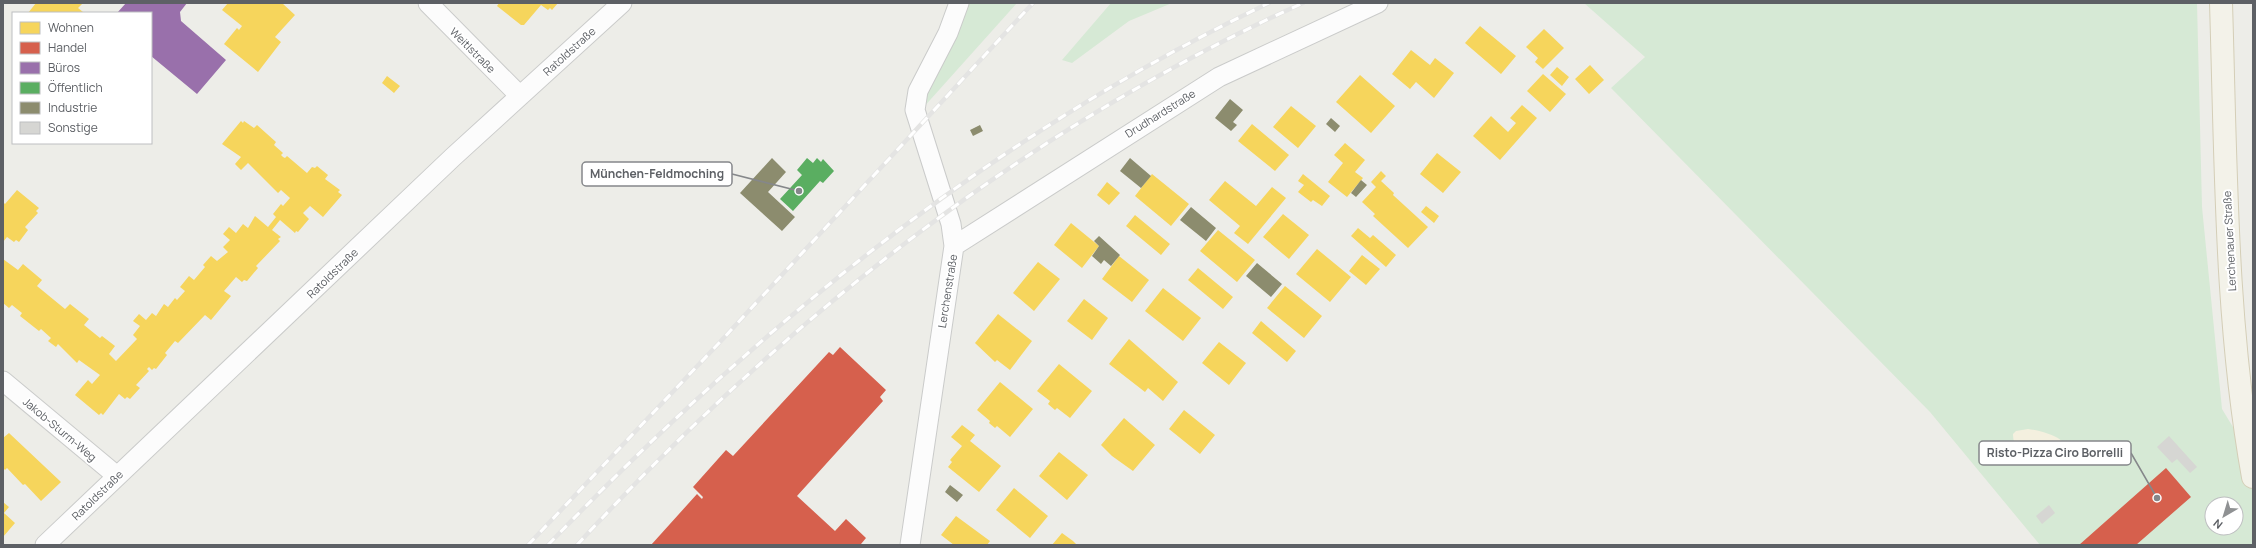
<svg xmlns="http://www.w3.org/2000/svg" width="2256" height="548" font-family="Manrope,sans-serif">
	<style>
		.green { fill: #d6e9d5; fill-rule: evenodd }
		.sand { fill: #f4f0df }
		.homes { fill: #f6d55c }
		.shops { fill: #d6604d }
		.offices { fill: #9970ab }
		.public { fill: #5aae61 }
		.industry { fill: #8c8c6e }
		.building { fill: #d6d6d3 }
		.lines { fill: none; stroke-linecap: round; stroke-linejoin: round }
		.minor-casing { stroke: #cacbca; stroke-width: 21 }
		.major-casing { stroke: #d4ceb7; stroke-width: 24 }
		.minor { stroke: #fcfcfc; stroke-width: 19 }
		.major { stroke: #f3f2e9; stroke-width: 22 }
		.rail-casing { stroke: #e4e4e3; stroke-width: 4.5 }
		.rail { stroke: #fff; stroke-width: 3; stroke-dasharray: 9; stroke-linecap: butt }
		.labels { text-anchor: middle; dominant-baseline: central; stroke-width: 4; stroke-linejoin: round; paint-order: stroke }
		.street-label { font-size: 11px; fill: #5d6065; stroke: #fff }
		.leader { fill: none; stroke: #85878a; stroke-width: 1.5 }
		.callout-dot { fill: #85878a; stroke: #fff; stroke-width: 1.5 }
		.callout { fill: #fff; stroke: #85878a; stroke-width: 1.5 }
		.callout-label { font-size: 12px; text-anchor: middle; font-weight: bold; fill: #5d6065 }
	</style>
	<rect width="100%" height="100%" fill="#edede8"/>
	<path class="green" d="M 961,3 L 1017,3 L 922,109 L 914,98 Z
		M 1111,3 L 1172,3 L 1129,21 L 1072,63 L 1062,60 Z
		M 1584,3 L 2197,3 L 2202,207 L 2222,409 L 2253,460 L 2253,545 L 2040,545 L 1930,412 L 1611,88 L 1645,57 ZM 2212,504 L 2236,504 L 2236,528 L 2212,528 Z"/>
	<path class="sand" d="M 2028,429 C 2043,431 2080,440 2062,462 C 2045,466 2012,456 2013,434 L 2016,431 Z"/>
	<path class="homes" d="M 36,3 L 83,3 L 78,8 L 83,12 L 28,13 Z
		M 228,3 L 282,3 L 295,15 L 275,37 L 281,42 L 258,72 L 224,44 L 237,28 L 239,30 L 242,26 L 222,10 Z
		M 499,3 L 558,3 L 552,10 L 550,8 L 548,10 L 541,5 L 524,25 L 521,25 L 497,6 Z
		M 1480,26 L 1516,56 L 1501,74 L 1465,43 Z
		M 1544,29 L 1564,48 L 1543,69 L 1535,62 L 1538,58 L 1526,47 Z
		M 1411,50 L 1430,65 L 1435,58 L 1454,73 L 1434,98 L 1416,82 L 1410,89 L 1392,74 Z
		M 1590,65 L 1604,80 L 1589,94 L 1575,79 Z
		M 1557,67 L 1569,77 L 1562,86 L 1550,75 Z
		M 1543,74 L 1566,94 L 1550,112 L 1527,91 Z
		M 1360,75 L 1395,106 L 1371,133 L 1336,102 Z
		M 387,76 L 400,86 L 394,93 L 382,83 Z
		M 1522,105 L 1537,118 L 1500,160 L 1473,136 L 1491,116 L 1508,132 L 1516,123 L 1510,118 Z
		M 1291,106 L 1316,126 L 1298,148 L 1273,127 Z
		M 241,121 L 243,123 L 244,121 L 254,128 L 257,125 L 276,142 L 274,145 L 283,153 L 281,155 L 283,157 L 285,158 L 287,156 L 307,173 L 312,167 L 315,168 L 317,166 L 328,175 L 325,179 L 340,190 L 338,192 L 342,195 L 323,217 L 310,206 L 303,213 L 309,219 L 298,232 L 296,231 L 295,233 L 280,220 L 272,230 L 281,237 L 278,239 L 280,241 L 256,266 L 258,268 L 247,281 L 244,280 L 242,282 L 236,277 L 224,291 L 231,296 L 211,320 L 205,315 L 178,343 L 175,341 L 165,353 L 167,355 L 156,369 L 154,368 L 152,370 L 149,367 L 147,369 L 149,371 L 136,385 L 140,388 L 130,399 L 127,397 L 125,399 L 119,394 L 103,415 L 101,413 L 99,415 L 75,395 L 88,380 L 92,384 L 100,375 L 79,360 L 77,363 L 58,344 L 56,347 L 48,341 L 51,338 L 41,329 L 39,331 L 20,316 L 22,313 L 12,305 L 9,308 L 3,303 L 3,259 L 18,270 L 23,264 L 42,280 L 37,286 L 65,309 L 70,304 L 89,319 L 84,325 L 100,338 L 102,336 L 115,346 L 109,354 L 116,361 L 137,339 L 133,335 L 140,326 L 133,321 L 139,314 L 146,320 L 152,313 L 156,316 L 164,304 L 168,307 L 175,298 L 177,300 L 185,291 L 180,287 L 189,276 L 194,280 L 205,267 L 203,265 L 211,256 L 217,261 L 228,252 L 223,247 L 230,240 L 223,234 L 229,227 L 236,233 L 243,224 L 248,228 L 255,216 L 268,227 L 276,217 L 273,214 L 281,204 L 283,206 L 290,198 L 281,190 L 278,193 L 248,163 L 241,170 L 235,164 L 241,157 L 222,144 Z
		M 1252,124 L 1289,155 L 1275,171 L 1238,141 Z
		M 1345,143 L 1365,160 L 1355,172 L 1363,178 L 1347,197 L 1328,182 L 1343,163 L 1334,155 Z
		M 1437,153 L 1461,172 L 1443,193 L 1420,174 Z
		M 1381,171 L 1386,176 L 1381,181 L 1394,193 L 1393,195 L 1428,227 L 1408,248 L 1373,216 L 1375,214 L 1362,202 L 1376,187 L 1371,182 Z
		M 1152,174 L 1189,204 L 1171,226 L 1135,196 Z
		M 1303,174 L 1330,196 L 1322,206 L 1313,200 L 1311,202 L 1298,192 L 1304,185 L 1298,181 Z
		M 1225,181 L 1256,206 L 1272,187 L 1286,198 L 1248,244 L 1234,233 L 1240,226 L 1209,200 Z
		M 1107,182 L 1120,193 L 1109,205 L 1097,195 Z
		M 17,190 L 39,208 L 36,211 L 38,213 L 25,227 L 28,230 L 19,242 L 16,240 L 14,242 L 7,237 L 3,242 L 3,202 L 5,204 Z
		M 1426,206 L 1439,216 L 1434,223 L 1421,212 Z
		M 1283,214 L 1309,235 L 1289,259 L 1263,237 Z
		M 1135,215 L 1170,244 L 1161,255 L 1126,226 Z
		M 1071,223 L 1099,246 L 1082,268 L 1054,245 Z
		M 1358,228 L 1370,238 L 1373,235 L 1396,255 L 1386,267 L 1351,236 Z
		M 1218,230 L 1255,260 L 1237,282 L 1200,251 Z
		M 1317,249 L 1351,277 L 1330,302 L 1296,274 Z
		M 1362,255 L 1380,269 L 1366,285 L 1349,271 Z
		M 1119,256 L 1149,280 L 1132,302 L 1102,279 Z
		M 1038,262 L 1060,279 L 1034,311 L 1013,293 Z
		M 1198,268 L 1233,297 L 1223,309 L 1188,280 Z
		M 1285,286 L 1322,316 L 1304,338 L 1267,308 Z
		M 1163,288 L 1201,318 L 1183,341 L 1145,311 Z
		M 1084,299 L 1108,318 L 1092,340 L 1067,321 Z
		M 998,314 L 1032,341 L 1010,370 L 997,360 L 995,362 L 975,343 Z
		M 1261,321 L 1296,351 L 1287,362 L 1252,333 Z
		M 1129,339 L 1178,382 L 1163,401 L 1148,388 L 1145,392 L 1109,364 Z
		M 1219,342 L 1246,363 L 1229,385 L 1202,363 Z
		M 1059,364 L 1092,391 L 1070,418 L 1057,408 L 1055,410 L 1048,404 L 1050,401 L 1037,391 Z
		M 1000,382 L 1033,409 L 1010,437 L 997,426 L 995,428 L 989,423 L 990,421 L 977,410 Z
		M 1184,410 L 1215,435 L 1200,454 L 1169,429 Z
		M 1124,418 L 1155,445 L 1133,471 L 1112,456 L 1101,445 Z
		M 962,425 L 975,435 L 970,441 L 1001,466 L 979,492 L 948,467 L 952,462 L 950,460 L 962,446 L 951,437 Z
		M 9,433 L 61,482 L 41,501 L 25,484 L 23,485 L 7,468 L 5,470 L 3,468 L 3,438 Z
		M 1059,452 L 1088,475 L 1067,500 L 1039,476 Z
		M 1014,488 L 1048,516 L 1030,538 L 996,510 Z
		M 3,502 L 9,507 L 4,513 L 15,523 L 3,537 Z
		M 956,516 L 990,541 L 987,545 L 954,545 L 941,535 Z
		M 1062,533 L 1073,541 L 1077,545 L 1052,545 Z"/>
	<path class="shops" d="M 840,347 L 886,390 L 880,397 L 883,401 L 797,496 L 835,531 L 846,519 L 866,538 L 861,544 L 863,545 L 651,545 L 697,494 L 702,499 L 703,497 L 693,487 L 726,450 L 733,456 L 829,352 L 833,355 Z
		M 2166,468 L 2191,497 L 2136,545 L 2079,545 Z"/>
	<path class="offices" d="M 126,3 L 187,3 L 180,12 L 181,21 L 226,60 L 197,94 L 151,56 L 151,13 L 117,13 Z"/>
	<path class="public" d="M 807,158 L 813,163 L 817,158 L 821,162 L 823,159 L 834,171 L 823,183 L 820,181 L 793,211 L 780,199 L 802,175 L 797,170 Z"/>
	<path class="industry" d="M 1230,99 L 1243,110 L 1233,122 L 1237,125 L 1231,131 L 1215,118 Z
		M 1331,118 L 1340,126 L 1335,132 L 1326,124 Z
		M 980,125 L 983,131 L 973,136 L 970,130 Z
		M 772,158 L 786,172 L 768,192 L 795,217 L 782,231 L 740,193 Z
		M 1130,158 L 1151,176 L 1141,188 L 1120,171 Z
		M 1361,180 L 1367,185 L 1356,197 L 1351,193 Z
		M 1191,207 L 1216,228 L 1206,241 L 1180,220 Z
		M 1099,236 L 1120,255 L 1111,266 L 1104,260 L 1101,264 L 1092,256 L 1099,246 L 1094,241 Z
		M 1257,263 L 1282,284 L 1271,297 L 1246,276 Z
		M 950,485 L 963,495 L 957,502 L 945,492 Z"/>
	<path class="building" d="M 2169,436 L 2197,467 L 2190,473 L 2177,459 L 2172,463 L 2157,447 Z
		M 2049,505 L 2055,513 L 2042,524 L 2036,516 Z"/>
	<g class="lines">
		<defs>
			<path id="minor" d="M 428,3 L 520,96
				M 954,246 L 1219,77 L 1378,3
				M 3,381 L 117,476
				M 45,545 L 453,157 L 622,3
				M 910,545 L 954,246 L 951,224 L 915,110 L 918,91 L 948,33 L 959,3"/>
			<path id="major" d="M 2221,3 C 2226,161 2225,321 2253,477"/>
		</defs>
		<use href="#minor" class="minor-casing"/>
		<use href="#major" class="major-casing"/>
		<use href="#minor" class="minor"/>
		<use href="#major" class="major"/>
		<defs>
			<path id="rail" d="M 528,545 L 720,342 L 1033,3
				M 548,545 C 757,327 995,133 1269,3
				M 577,545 C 782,322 1026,128 1303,3"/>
		</defs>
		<use href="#rail" class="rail-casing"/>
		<use href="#rail" class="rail"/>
	</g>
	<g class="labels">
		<g class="street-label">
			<text transform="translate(473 50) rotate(45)">Weitlstraße</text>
			<text transform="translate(569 51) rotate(-42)">Ratoldstraße</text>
			<text transform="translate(1160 113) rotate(-32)">Drudhardstraße</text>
			<text transform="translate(2229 241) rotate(-93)">Lerchenauer Straße</text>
			<text transform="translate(332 273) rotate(-44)">Ratoldstraße</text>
			<text transform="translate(947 291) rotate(-81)">Lerchenstraße</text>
			<text transform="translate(60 429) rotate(40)">Jakob-Sturm-Weg</text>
			<text transform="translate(97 495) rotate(-44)">Ratoldstraße</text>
		</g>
	</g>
	<path class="leader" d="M799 191L732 174M2157 498L2131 453"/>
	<g class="callout-dot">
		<circle cx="799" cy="191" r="4"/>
		<circle cx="2157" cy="498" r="4"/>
	</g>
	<g class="callout">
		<rect x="582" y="162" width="150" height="24" rx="4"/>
		<rect x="1979" y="441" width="152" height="24" rx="4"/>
	</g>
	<g class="callout-label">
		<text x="657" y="178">München-Feldmoching</text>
		<text x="2055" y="457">Risto-Pizza Ciro Borrelli</text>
	</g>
	<rect width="2256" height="548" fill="none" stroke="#5d6065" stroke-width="8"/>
	<rect x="12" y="12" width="140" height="132" fill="#ffffff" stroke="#bebfc1"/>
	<rect x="20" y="22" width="20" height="12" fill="#f6d55c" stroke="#bebfc1"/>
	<text x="48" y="32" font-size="12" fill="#5d6065">Wohnen</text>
	<rect x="20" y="42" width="20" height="12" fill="#d6604d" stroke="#bebfc1"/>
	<text x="48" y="52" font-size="12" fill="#5d6065">Handel</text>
	<rect x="20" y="62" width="20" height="12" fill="#9970ab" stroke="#bebfc1"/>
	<text x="48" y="72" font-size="12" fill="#5d6065">Büros</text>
	<rect x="20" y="82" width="20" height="12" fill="#5aae61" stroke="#bebfc1"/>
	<text x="48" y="92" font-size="12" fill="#5d6065">Öffentlich</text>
	<rect x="20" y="102" width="20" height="12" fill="#8c8c6e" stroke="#bebfc1"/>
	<text x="48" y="112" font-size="12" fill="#5d6065">Industrie</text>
	<rect x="20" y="122" width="20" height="12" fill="#d6d6d3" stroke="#bebfc1"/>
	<text x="48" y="132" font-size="12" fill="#5d6065">Sonstige</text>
	<g transform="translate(2224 516) rotate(218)"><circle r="19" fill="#ffffff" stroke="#bebfc1"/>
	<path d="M0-3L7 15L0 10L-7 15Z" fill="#8f9193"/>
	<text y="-6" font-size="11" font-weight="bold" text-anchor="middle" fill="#5d6065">N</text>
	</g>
</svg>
